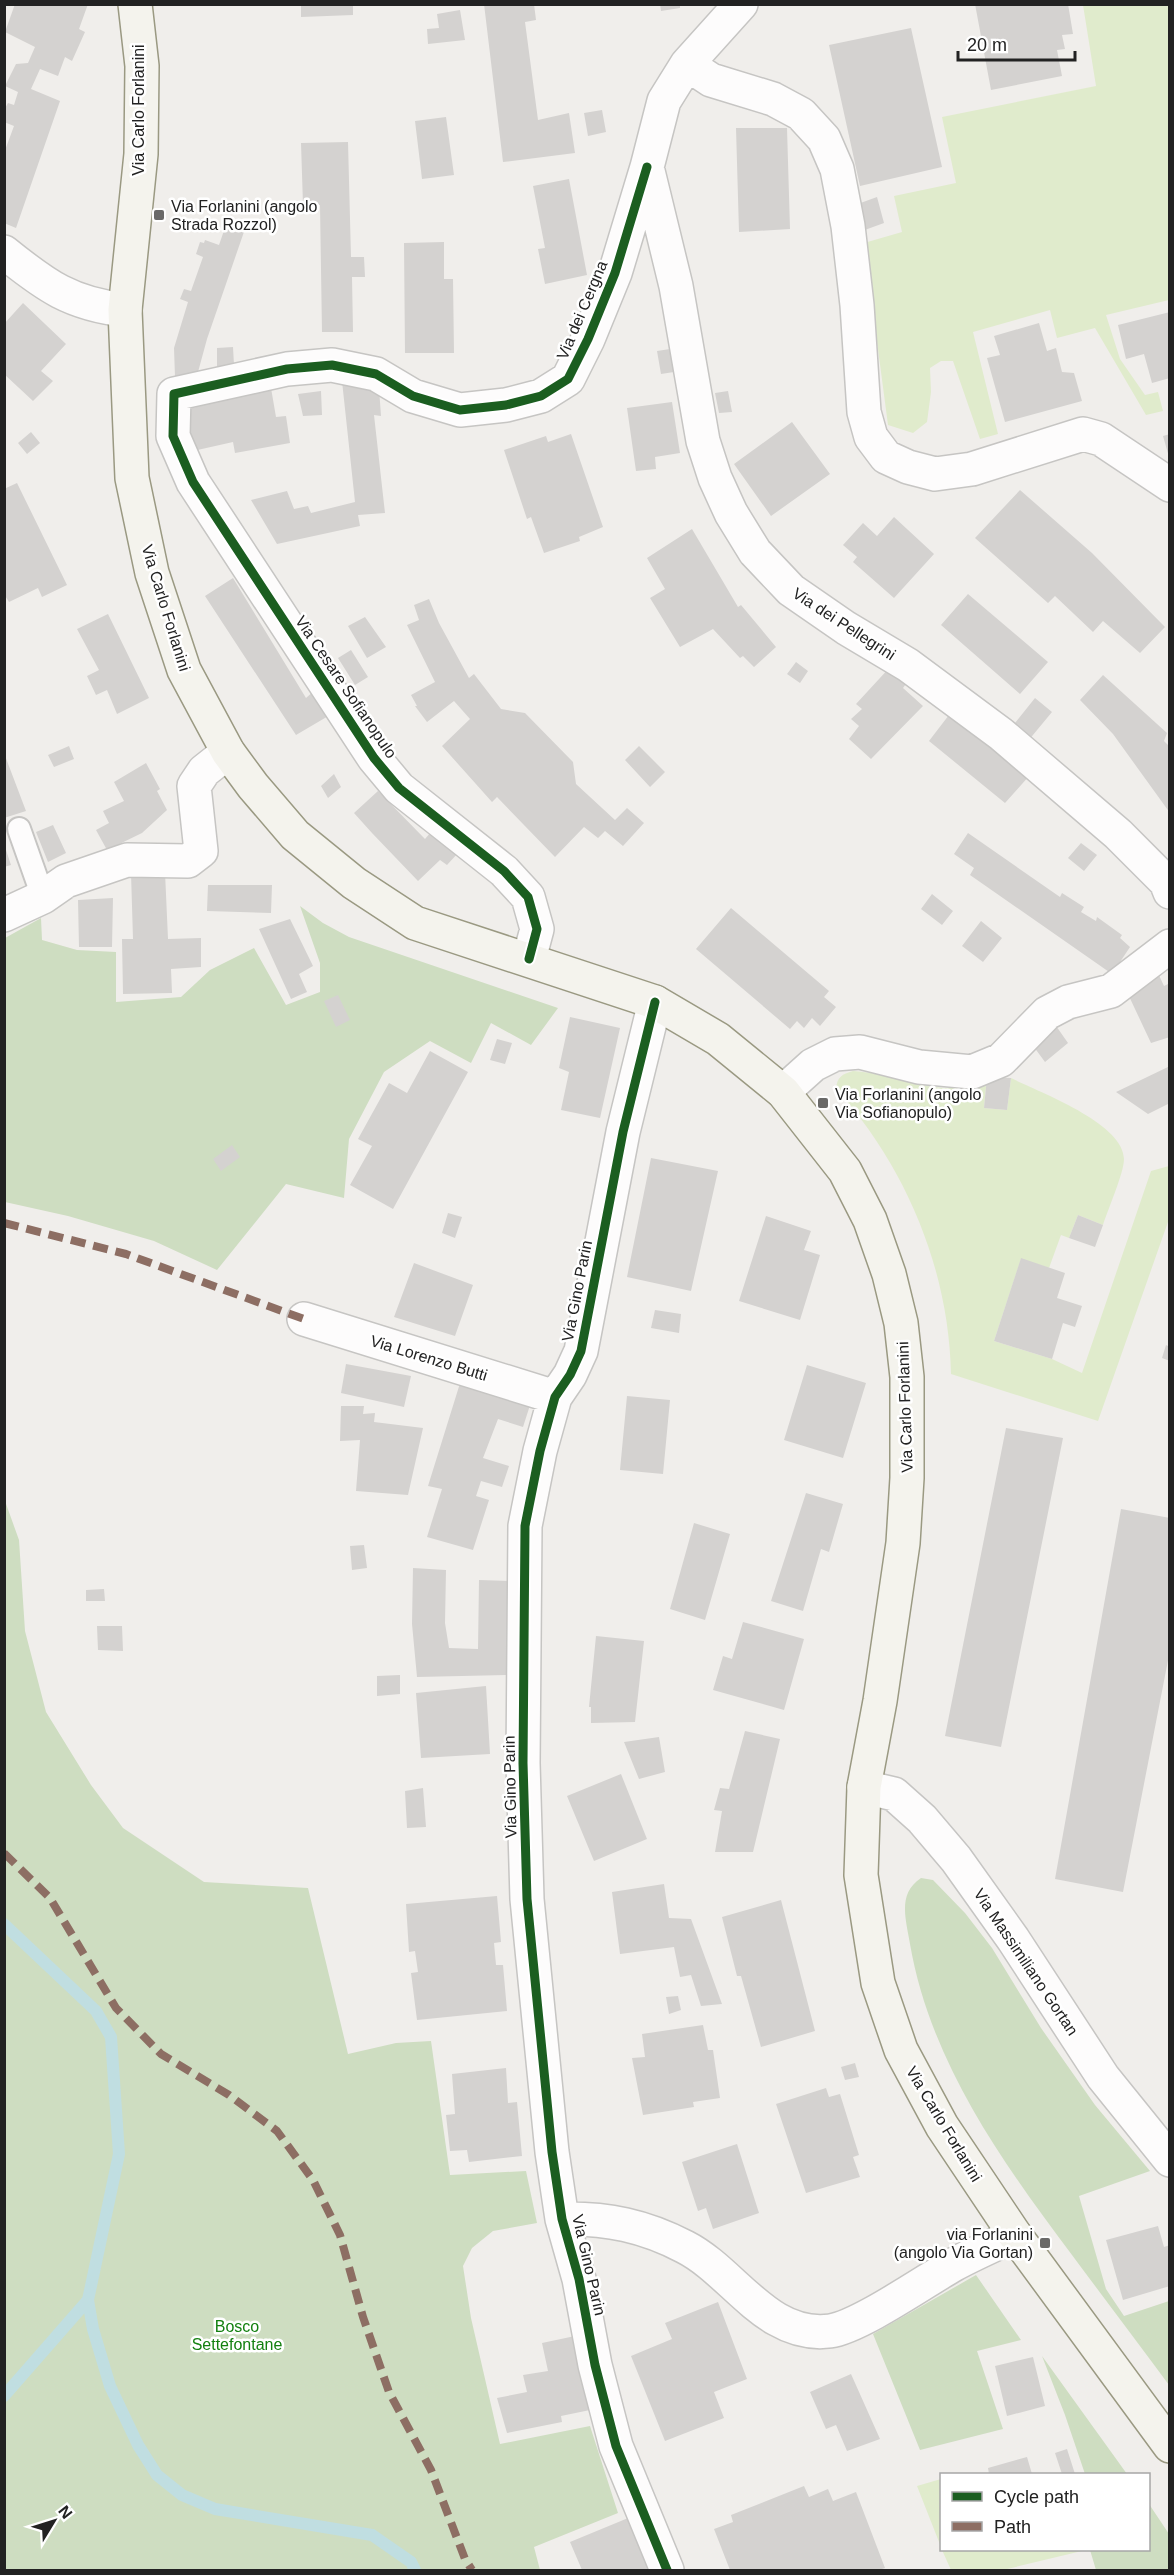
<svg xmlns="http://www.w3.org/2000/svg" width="1174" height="2575" font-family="Arial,sans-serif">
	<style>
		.grass { fill: #e0ebcc }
		.forest { fill: #ceddc1 }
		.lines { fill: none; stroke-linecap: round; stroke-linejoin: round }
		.stream { stroke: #c0dee1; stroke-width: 12 }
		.building { fill: #d4d2d0 }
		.lane-casing { stroke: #c6c5c3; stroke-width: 26 }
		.street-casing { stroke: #c6c5c3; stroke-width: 36 }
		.secondary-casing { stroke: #9a9982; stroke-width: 36 }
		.lane { stroke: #fdfcfc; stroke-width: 22 }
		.street { stroke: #fdfcfc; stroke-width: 33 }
		.secondary { stroke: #f4f3ed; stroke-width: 33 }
		.quiet { stroke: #8d6e63; stroke-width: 8; stroke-dasharray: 15 8; stroke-linecap: butt }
		.cycleway-casing { stroke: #fff; stroke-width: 13 }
		.cycleway { stroke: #1b5e20; stroke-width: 9 }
		.poi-dot { fill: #6a6968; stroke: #fff; stroke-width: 2 }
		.labels { text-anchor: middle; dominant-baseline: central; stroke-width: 5; stroke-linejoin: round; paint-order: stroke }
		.street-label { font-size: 16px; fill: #222; stroke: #fff }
		.poi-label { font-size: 16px; fill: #222; stroke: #fff; text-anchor: start }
		.park-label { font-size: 16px; fill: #138010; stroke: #fff }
	</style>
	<rect width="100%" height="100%" fill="#f0eeeb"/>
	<path class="grass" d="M 1083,5 L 1169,5 L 1169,300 L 1106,315 L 1120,359 L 1145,395 L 1158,392 L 1163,411 L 1146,415 L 1095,328 L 1057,338 L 1050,310 L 973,332 L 998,434 L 980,439 L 953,361 L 941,361 L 930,368 L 931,392 L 927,422 L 913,433 L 888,425 L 864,243 L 902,232 L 894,196 L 956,183 L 942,117 L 1096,86 Z
		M 853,1071 C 898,1073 944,1104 987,1077 L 984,1108 L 1007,1110 L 1011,1078 C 1039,1092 1124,1123 1124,1159 C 1124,1173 1108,1209 1103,1225 L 1078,1215 L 1069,1238 L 1061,1235 L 1049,1268 L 1021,1259 L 994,1341 L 1052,1359 L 1082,1373 L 1151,1171 L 1169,1166 L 1169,1219 L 1098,1421 L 951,1374 C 949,1270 906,1166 836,1089 C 837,1077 842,1074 853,1071 Z
		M 941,2479 L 942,2479 L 941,2547 L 917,2486 Z
		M 942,2550 L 1086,2550 L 1003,2570 L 951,2570 Z"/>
	<path class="forest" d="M 300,906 L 323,923 L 349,937 L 558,1008 L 531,1045 L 491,1023 L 471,1063 L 430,1041 L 384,1072 L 349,1139 L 344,1198 L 286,1184 L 217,1270 L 154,1241 L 68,1216 L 5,1202 L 5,938 L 41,918 L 42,940 L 77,950 L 116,952 L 116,1002 L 181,997 L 210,970 L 254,948 L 286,1005 L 320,992 L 320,963 Z
		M 5,1501 L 19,1540 L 25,1631 L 46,1712 L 91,1785 L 123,1828 L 204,1882 L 308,1888 L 348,2054 L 396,2043 L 431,2041 L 450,2175 L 526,2171 L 537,2223 L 493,2231 L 472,2248 L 463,2266 L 471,2318 L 500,2444 L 590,2426 L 618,2513 L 534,2547 L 540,2570 L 5,2570 Z
		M 921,1878 L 933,1880 L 965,1913 L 992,1948 L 1041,2028 L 1095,2105 L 1150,2171 L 1079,2196 L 1106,2289 L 1124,2316 L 1169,2301 L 1169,2385 C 1137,2342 1104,2298 1072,2255 C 1002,2162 930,2061 910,1944 C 906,1919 897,1894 921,1878 Z
		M 976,2275 L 1021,2340 L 977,2351 L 1003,2429 L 920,2450 L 873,2334 Z
		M 1042,2356 L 1127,2474 L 1085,2474 L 1065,2415 Z
		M 1149,2504 L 1169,2534 L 1169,2570 L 1096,2570 L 1090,2550 L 1148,2550 Z"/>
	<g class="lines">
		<path class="stream" d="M 4,1924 L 96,2011 L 111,2037 L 119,2154 L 88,2300 L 93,2329 L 110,2386 L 138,2445 L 157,2475 L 182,2495 L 215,2509 L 372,2535 L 411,2562 L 415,2570
			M 4,2396 L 88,2300"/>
	</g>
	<path class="building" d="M 15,4 L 88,4 L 79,29 L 85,32 L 72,61 L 65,57 L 58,76 L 40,69 L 31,89 L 60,101 L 16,228 L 4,223 L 4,153 L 14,126 L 4,122 L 4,110 L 8,103 L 14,105 L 18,92 L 5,86 L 16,64 L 28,63 L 35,47 L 5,32 Z
		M 301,4 L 353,4 L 353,15 L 301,17 Z
		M 484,4 L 534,4 L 536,20 L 525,22 L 538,120 L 569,113 L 575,153 L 503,162 Z
		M 660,4 L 680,4 L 680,8 L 661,11 Z
		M 975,4 L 1068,4 L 1073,34 L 1062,35 L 1065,49 L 1057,50 L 1062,76 L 991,90 Z
		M 460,10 L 465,40 L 428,44 L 427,29 L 439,28 L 437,14 Z
		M 911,28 L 942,167 L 860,186 L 829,45 Z
		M 602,110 L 606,132 L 588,136 L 584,113 Z
		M 446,117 L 454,175 L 422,179 L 415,121 Z
		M 736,128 L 787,128 L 790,229 L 739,232 Z
		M 348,142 L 351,257 L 364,257 L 365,277 L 352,277 L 353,332 L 322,332 L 320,205 L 303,205 L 301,143 Z
		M 569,179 L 587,275 L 545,284 L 538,249 L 545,248 L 533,186 Z
		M 877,197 L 884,223 L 862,231 L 855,205 Z
		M 228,219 L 246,226 L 207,339 L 198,372 L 175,377 L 174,348 L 188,302 L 180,299 L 184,289 L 191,291 L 203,257 L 196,254 L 200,242 L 204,243 L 205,240 L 219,245 Z
		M 444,242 L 444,279 L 453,279 L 454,353 L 405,353 L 404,243 Z
		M 23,303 L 66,344 L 41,371 L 53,381 L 33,401 L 4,374 L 4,324 Z
		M 1170,312 L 1170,378 L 1152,383 L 1144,354 L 1126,359 L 1118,325 Z
		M 1039,323 L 1047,351 L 1056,348 L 1062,372 L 1074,373 L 1082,401 L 1005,422 L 987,358 L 1000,355 L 994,336 Z
		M 233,347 L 234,365 L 217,367 L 217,348 Z
		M 670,349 L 674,372 L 661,374 L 657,351 Z
		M 342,381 L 379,388 L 381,416 L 374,415 L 385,513 L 358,515 L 360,526 L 277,544 L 251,500 L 287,491 L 294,509 L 308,506 L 311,513 L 355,502 Z
		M 271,388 L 276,417 L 286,416 L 290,443 L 235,453 L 233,442 L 193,451 L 181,411 Z
		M 321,391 L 322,415 L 303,416 L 298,394 Z
		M 728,391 L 732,412 L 719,413 L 715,393 Z
		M 672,402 L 680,453 L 655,457 L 656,469 L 636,471 L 627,408 Z
		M 792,422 L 830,474 L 771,516 L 734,464 Z
		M 31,432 L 40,443 L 27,454 L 18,443 Z
		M 571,434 L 603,527 L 579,537 L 580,541 L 544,553 L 531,517 L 527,519 L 504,450 L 546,436 L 548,442 Z
		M 1170,434 L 1170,457 L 1169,457 L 1163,436 Z
		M 17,483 L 67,585 L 42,597 L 38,588 L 9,602 L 4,594 L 4,489 Z
		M 1020,490 L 1092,553 L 1165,627 L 1140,653 L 1103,621 L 1093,632 L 1055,596 L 1048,603 L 975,538 Z
		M 894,517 L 934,554 L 894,598 L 853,562 L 857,557 L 843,545 L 863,523 L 877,536 Z
		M 692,529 L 738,607 L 741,605 L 776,647 L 754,667 L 743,656 L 740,658 L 713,629 L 680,647 L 650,598 L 665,589 L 647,558 Z
		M 233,578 L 306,698 L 315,690 L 330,715 L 296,735 L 205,596 Z
		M 968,594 L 1048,662 L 1020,694 L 941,625 Z
		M 429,599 L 439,623 L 469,678 L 474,674 L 501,709 L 525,713 L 573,762 L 576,784 L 615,820 L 627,808 L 644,823 L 623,846 L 605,831 L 598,838 L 584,827 L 555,857 L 497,797 L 492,802 L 442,746 L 470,719 L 454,701 L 427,722 L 415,706 L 417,706 L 411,695 L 435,682 L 407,625 L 419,620 L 414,605 Z
		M 108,614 L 149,698 L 117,714 L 107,690 L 96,695 L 87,676 L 99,670 L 77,629 Z
		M 365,617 L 386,647 L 367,658 L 348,626 Z
		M 351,650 L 368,677 L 355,685 L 338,658 Z
		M 796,662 L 808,671 L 800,683 L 787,674 Z
		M 891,666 L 908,681 L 903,688 L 923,706 L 871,759 L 849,739 L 859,726 L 851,719 L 862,709 L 856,704 Z
		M 1103,675 L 1167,733 L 1164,741 L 1170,747 L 1170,813 L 1113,734 L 1080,700 Z
		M 1035,698 L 1052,712 L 1028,741 L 1011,728 Z
		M 952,711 L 1030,775 L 1005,803 L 929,741 Z
		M 69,746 L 74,759 L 54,767 L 48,755 Z
		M 639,746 L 665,772 L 650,787 L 625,760 Z
		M 4,753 L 26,811 L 4,818 Z
		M 146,763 L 160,789 L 157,791 L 167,810 L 142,833 L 107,850 L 96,830 L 109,823 L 103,811 L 124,801 L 114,782 Z
		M 334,774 L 341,787 L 328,798 L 321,786 Z
		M 378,791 L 425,839 L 431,832 L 458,853 L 447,865 L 440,860 L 418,881 L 372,833 L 354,813 Z
		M 53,825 L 66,853 L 48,862 L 36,832 Z
		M 968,833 L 1060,897 L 1062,893 L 1084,907 L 1081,912 L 1096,921 L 1097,917 L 1122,935 L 1120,938 L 1130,947 L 1112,974 L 970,875 L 974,868 L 954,854 Z
		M 1081,843 L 1097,855 L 1084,871 L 1068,858 Z
		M 4,844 L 11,865 L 4,867 Z
		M 165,872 L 168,939 L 201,938 L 201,967 L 171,969 L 172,993 L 123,994 L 122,939 L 133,939 L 131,873 Z
		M 208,885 L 272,885 L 271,913 L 207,911 Z
		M 932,894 L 953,911 L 942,925 L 921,909 Z
		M 113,898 L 112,947 L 79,947 L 78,900 Z
		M 731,908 L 829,991 L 824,997 L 836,1007 L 820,1026 L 812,1018 L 804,1028 L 797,1021 L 790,1029 L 696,949 Z
		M 290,919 L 313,966 L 299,974 L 307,992 L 291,999 L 259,929 Z
		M 981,921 L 1002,938 L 983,962 L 962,946 Z
		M 1157,971 L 1164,986 L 1170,983 L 1170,1037 L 1151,1043 L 1127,992 Z
		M 338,995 L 350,1020 L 336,1027 L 324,1001 Z
		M 570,1017 L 620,1028 L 600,1118 L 561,1110 L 569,1072 L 559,1068 Z
		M 1054,1023 L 1068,1043 L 1045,1062 L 1031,1043 Z
		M 497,1039 L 512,1043 L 505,1064 L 490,1060 Z
		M 430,1051 L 468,1072 L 393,1209 L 350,1185 L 372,1146 L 358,1139 L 389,1083 L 407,1093 Z
		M 1170,1066 L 1170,1103 L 1148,1114 L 1116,1092 Z
		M 987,1077 L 1011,1078 L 1007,1110 L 984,1108 Z
		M 232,1145 L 240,1157 L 221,1171 L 213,1159 Z
		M 651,1158 L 718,1171 L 691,1291 L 627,1277 Z
		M 448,1213 L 462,1217 L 455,1238 L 442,1233 Z
		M 1078,1215 L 1103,1225 L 1095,1247 L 1069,1238 Z
		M 766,1216 L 811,1231 L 804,1250 L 820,1255 L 800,1320 L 739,1301 Z
		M 1021,1258 L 1065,1273 L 1057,1298 L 1082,1306 L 1075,1327 L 1063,1323 L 1052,1359 L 994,1341 Z
		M 414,1263 L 473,1285 L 455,1336 L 394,1317 Z
		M 655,1310 L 681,1314 L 679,1333 L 651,1328 Z
		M 1166,1345 L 1170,1347 L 1170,1361 L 1162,1358 Z
		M 346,1364 L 411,1376 L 404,1407 L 341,1393 Z
		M 807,1365 L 866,1383 L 843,1458 L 784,1440 Z
		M 461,1380 L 532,1399 L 523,1427 L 498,1419 L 483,1458 L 509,1466 L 502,1487 L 481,1481 L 476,1496 L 489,1500 L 473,1550 L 427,1537 L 442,1489 L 428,1486 Z
		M 627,1396 L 670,1400 L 663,1474 L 620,1470 Z
		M 341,1406 L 364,1406 L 363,1414 L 375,1413 L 374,1422 L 423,1428 L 408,1495 L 356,1491 L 360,1440 L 340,1441 Z
		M 1006,1428 L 1063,1438 L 1001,1747 L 945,1736 Z
		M 806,1493 L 843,1504 L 829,1552 L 821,1549 L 803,1611 L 771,1601 Z
		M 1121,1509 L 1170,1518 L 1170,1650 L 1123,1892 L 1055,1879 Z
		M 694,1523 L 730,1534 L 705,1620 L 670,1609 Z
		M 364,1545 L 367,1568 L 352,1570 L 350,1546 Z
		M 413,1568 L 446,1570 L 445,1623 L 449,1648 L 478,1649 L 479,1580 L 511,1581 L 506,1675 L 417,1677 L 412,1624 Z
		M 104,1589 L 105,1601 L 86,1601 L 86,1590 Z
		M 743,1622 L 804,1639 L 784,1710 L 713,1690 L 723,1656 L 732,1659 Z
		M 97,1626 L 122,1626 L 123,1651 L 98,1650 Z
		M 596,1636 L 644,1641 L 635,1722 L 591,1723 L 591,1707 L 589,1707 Z
		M 400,1675 L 400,1694 L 377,1696 L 377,1676 Z
		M 486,1686 L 490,1754 L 421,1758 L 416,1693 Z
		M 745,1731 L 780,1739 L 753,1852 L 715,1852 L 722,1811 L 714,1810 L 720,1788 L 729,1789 Z
		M 659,1737 L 665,1772 L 639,1779 L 624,1742 Z
		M 621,1774 L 647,1839 L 594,1861 L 567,1796 Z
		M 423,1788 L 426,1827 L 407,1828 L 405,1791 Z
		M 664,1884 L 669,1918 L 691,1919 L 722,2004 L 701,2006 L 691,1975 L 680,1977 L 674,1947 L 620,1954 L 612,1892 Z
		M 497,1896 L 501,1942 L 494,1943 L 496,1965 L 503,1965 L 507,2011 L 417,2020 L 411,1973 L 418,1972 L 415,1951 L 409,1952 L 406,1904 Z
		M 781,1900 L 815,2031 L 761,2047 L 741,1976 L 737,1976 L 722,1917 Z
		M 678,1996 L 681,2010 L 669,2014 L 666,1997 Z
		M 703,2025 L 708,2050 L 713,2050 L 720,2098 L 693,2102 L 694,2107 L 643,2115 L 632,2058 L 645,2057 L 642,2034 Z
		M 855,2063 L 859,2077 L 845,2080 L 841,2067 Z
		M 506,2068 L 508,2103 L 517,2102 L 522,2156 L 469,2162 L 467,2150 L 450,2151 L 446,2115 L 455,2114 L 452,2074 Z
		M 826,2088 L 829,2097 L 840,2094 L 859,2155 L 853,2157 L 860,2177 L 806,2193 L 776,2104 Z
		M 737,2144 L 759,2213 L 713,2229 L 706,2208 L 698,2211 L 682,2162 Z
		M 1158,2226 L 1164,2247 L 1170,2245 L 1170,2286 L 1123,2300 L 1106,2240 Z
		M 718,2302 L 747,2379 L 714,2392 L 724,2418 L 665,2441 L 631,2356 L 672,2339 L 665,2323 Z
		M 575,2336 L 590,2410 L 561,2416 L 562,2422 L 507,2433 L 497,2398 L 527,2392 L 523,2375 L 548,2371 L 542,2343 Z
		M 1033,2357 L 1045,2406 L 1007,2416 L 995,2366 Z
		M 851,2374 L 880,2439 L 847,2451 L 836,2425 L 826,2429 L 810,2392 Z
		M 1067,2449 L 1075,2474 L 1062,2474 L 1055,2453 Z
		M 1027,2457 L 1032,2474 L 989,2474 L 988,2468 Z
		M 804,2486 L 809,2497 L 828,2489 L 833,2501 L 856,2492 L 885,2568 L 879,2570 L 730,2570 L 714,2529 L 733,2522 L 731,2515 Z
		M 633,2516 L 657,2570 L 582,2570 L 570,2542 Z"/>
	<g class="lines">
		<defs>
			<path id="lane" d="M 19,829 L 43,897"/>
			<path id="street" d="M 741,4 L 687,64 L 664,101 L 647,167 L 676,286 L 703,441 L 715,478 L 731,513 L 755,552 L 791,590 L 846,628 L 908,665 L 1001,734 L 1118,834 L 1166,882 L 1170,892
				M 687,64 L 711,80 L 773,99 L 801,114 L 824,139 L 837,169 L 848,226 L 857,305 L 864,412 L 871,437 L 886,457 L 908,467 L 935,474 L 972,469 L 1083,434 L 1101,439 L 1170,485
				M 4,252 C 46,286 71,304 125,310
				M 4,915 L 43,897 L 66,881 L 127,860 L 188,861 L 201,851 L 194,786 L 204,771 L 228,752
				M 529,959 L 537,929 L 528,897 L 504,871 L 399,788 L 374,758 L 193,482 L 173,436 L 174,394 L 287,369 L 332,365 L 376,374 L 413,396 L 460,410 L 506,405 L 541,396 L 568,379 L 588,339 L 615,273 L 647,167
				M 655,1002 L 623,1132 L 581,1351 L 570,1375 L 555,1397 L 540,1451 L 525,1526 L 523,1763 L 527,1899 L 552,2152 L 562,2219 L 579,2279 L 595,2365 L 616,2446 L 667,2570
				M 783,1092 L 813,1065 L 835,1054 L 860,1052 L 919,1067 L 972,1072 L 1001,1060 L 1047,1013 L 1068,1002 L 1111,991 L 1170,946
				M 304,1319 L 555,1397
				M 864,1787 L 894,1794 L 922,1819 L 956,1859 L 1013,1939 L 1103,2077 L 1170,2160
				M 562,2219 C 607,2218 645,2226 685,2247 C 734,2272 767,2339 830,2331 C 859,2327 925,2281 953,2265 C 973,2254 994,2245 1015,2235"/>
			<path id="secondary" d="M 135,4 L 142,66 L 141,154 L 125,310 L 132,478 L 152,573 L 184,670 L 228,752 L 253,786 L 295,835 L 354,883 L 415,923 L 655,1002 L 718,1039 L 783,1092 L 845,1171 L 870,1220 L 889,1274 L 901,1323 L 907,1377 L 907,1478 L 903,1543 L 880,1701 L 864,1787 L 861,1875 L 878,1983 L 901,2050 L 942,2126 L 1015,2235 L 1170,2446"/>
		</defs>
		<use href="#lane" class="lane-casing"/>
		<use href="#street" class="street-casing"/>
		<use href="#secondary" class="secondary-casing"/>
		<use href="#lane" class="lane"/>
		<use href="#street" class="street"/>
		<use href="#secondary" class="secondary"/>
		<path class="quiet" d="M 4,1223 L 126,1254 L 304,1319
			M 4,1853 L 50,1898 L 116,2008 L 161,2054 L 229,2095 L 277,2131 L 313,2180 L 340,2235 L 363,2317 L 389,2392 L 431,2470 L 465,2559 L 472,2570"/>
		<defs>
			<path id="cycleway" d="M 529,959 L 537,929 L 528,897 L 504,871 L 399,788 L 374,758 L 193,482 L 173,436 L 174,394 L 287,369 L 332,365 L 376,374 L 413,396 L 460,410 L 506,405 L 541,396 L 568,379 L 588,339 L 615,273 L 647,167
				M 655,1002 L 623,1132 L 581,1351 L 570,1375 L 555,1397 L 540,1451 L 525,1526 L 523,1763 L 527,1899 L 552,2152 L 562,2219 L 579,2279 L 595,2365 L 616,2446 L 667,2570"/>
		</defs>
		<use href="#cycleway" class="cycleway-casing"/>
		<use href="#cycleway" class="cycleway"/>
	</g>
	<g class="poi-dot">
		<rect x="153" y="209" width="12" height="12" rx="3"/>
		<rect x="817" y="1097" width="12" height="12" rx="3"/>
		<rect x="1039" y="2237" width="12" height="12" rx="3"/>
	</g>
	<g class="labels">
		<g class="street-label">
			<text transform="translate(138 110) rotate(-90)">Via Carlo Forlanini</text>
			<text transform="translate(582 310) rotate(-67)">Via dei Cergna</text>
			<text transform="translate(166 608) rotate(73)">Via Carlo Forlanini</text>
			<text transform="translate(844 624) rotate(33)">Via dei Pellegrini</text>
			<text transform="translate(346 687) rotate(56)">Via Cesare Sofianopulo</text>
			<text transform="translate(577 1291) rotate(-79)">Via Gino Parin</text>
			<text transform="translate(429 1358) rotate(17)">Via Lorenzo Butti</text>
			<text transform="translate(905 1407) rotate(-92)">Via Carlo Forlanini</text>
			<text transform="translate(510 1787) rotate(-91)">Via Gino Parin</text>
			<text transform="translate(1026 1962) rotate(56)">Via Massimiliano Gortan</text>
			<text transform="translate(944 2124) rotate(59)">Via Carlo Forlanini</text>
			<text transform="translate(589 2265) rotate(77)">Via Gino Parin</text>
		</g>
		<g class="poi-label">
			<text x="171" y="206">Via Forlanini (angolo<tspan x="171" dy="18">Strada Rozzol)</tspan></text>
			<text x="835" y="1094">Via Forlanini (angolo<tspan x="835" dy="18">Via Sofianopulo)</tspan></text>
			<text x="1033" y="2234" text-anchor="end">via Forlanini<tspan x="1033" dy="18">(angolo Via Gortan)</tspan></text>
		</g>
		<g class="park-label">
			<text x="237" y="2326">Bosco<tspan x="237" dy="18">Settefontane</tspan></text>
		</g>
	</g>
	<rect width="1174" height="2575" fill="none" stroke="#222222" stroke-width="12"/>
	<rect x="940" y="2473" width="210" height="78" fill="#ffffff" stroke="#a7a7a7" stroke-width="1.5"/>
	<rect x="952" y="2492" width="30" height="9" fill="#1b5e20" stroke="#a7a7a7" stroke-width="1.5"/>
	<text x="994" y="2503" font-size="18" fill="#222222">Cycle path</text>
	<rect x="952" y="2522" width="30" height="9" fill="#8d6e63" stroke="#a7a7a7" stroke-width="1.5"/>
	<text x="994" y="2533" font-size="18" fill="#222222">Path</text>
	<g transform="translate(54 2521) rotate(52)" stroke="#ffffff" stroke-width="4.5" paint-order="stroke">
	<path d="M0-4.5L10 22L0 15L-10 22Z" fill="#222222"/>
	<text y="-9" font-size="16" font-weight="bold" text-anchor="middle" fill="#222222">N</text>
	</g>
	<path d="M958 51v9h117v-9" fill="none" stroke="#222222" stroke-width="3"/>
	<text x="967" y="51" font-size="18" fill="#222222" stroke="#ffffff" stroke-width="4.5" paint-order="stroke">20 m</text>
</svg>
